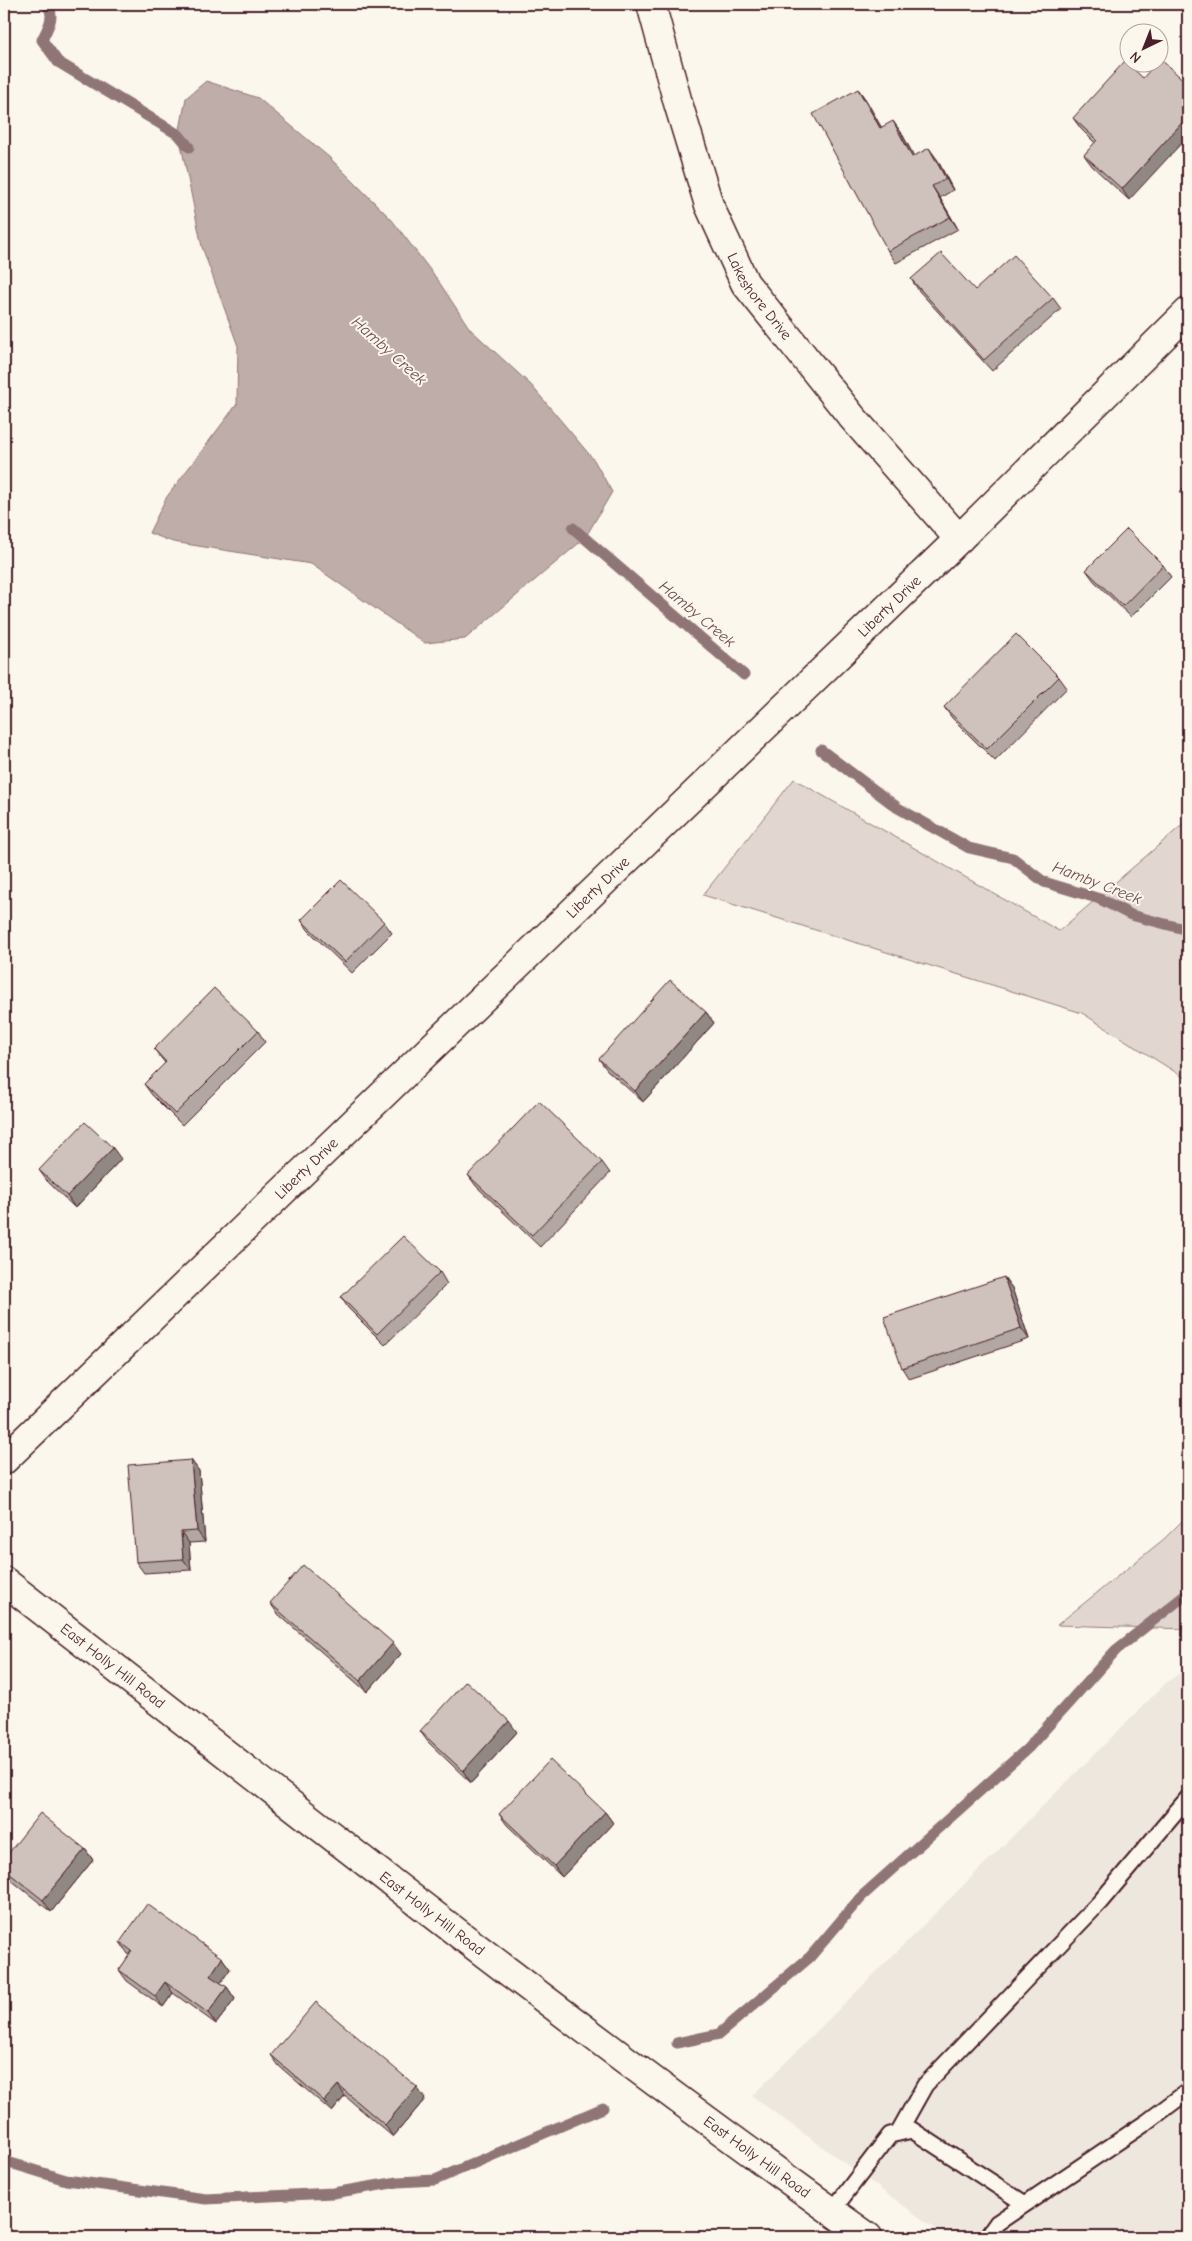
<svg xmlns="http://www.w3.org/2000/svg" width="1192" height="2241" font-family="'Comic Neue',sans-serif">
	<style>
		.built { fill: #eee7de }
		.green { fill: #e2d7d0; stroke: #967b7e }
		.water { fill: #bfadaa; stroke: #907477 }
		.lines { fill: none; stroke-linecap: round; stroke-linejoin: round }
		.stream { stroke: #907477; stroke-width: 11 }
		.lane-casing { stroke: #4a1f2b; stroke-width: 19 }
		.street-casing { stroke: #4a1f2b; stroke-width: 31 }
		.secondary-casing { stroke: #4a1f2b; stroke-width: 31 }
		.lane { stroke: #fbf7ec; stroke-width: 15 }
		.street { stroke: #fbf7ec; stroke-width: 28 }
		.secondary { stroke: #fbf7ec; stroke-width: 28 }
		.wall { fill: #b2a7a2; stroke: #4a1f2b }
		.shaded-wall { fill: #918884; stroke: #4a1f2b }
		.building { fill: #cfc2bc; stroke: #4a1f2b }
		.labels { text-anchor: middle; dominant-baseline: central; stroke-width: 4; stroke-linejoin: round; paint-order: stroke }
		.street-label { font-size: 15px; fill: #4a1f2b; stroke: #fbf7ec }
		.water-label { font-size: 16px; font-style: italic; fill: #6d4a51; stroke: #fbf7ec }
	</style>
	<rect width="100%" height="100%" fill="#fbf7ec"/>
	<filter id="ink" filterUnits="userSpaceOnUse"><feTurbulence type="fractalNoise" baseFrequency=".02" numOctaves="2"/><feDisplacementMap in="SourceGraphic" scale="10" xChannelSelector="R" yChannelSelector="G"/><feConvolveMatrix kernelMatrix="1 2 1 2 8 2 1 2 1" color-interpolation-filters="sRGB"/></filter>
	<g filter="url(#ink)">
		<path class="built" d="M 1188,1667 L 1188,2237 L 947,2237 L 752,2096 L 1167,1682 Z"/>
		<path class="green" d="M 794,779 L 1059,931 L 1188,820 L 1188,1080 L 1082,1013 L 703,895 Z
			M 1188,1515 L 1188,1629 L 1057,1625 L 1164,1539 Z"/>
		<path class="water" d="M 206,81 L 258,98 L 330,158 L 392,220 L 437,279 L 470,329 L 531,385 L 594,460 L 612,492 L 585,538 L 465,639 L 425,643 L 311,564 L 173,542 L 149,533 L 166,498 L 237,404 L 238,346 L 202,247 L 179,135 L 186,98 Z"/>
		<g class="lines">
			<path class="stream" d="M 46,4 C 57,15 47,29 42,40 L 58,62 L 179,135 L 189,147
				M 573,528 L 744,675
				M 821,750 L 898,808 L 969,848 L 1013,858 L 1044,882 L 1100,899 L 1131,915 L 1188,930
				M 677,2043 L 719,2034 L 810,1957 L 861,1897 L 1028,1748 L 1116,1650 L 1188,1593
				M 4,2161 L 66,2180 L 206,2199 L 333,2193 L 398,2182 L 435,2180 L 603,2108"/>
			<defs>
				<path id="lane" d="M 898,2133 L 925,2085 L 1100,1902 L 1188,1798
					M 832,2211 L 890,2135 L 912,2130 L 1025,2204
					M 987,2237 L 997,2223 L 1147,2122 L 1188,2091"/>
				<g id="street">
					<path id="s1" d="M 651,4 L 678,103 L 709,205 L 745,283 L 852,417 L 959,539"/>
					<path id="s2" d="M 4,1581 C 289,1803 573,2027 868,2237"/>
				</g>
				<g id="secondary">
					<path id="s3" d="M 4,1460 L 959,539 L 1188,312"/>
				</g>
			</defs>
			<use href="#lane" class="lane-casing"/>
			<use href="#street" class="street-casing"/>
			<use href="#secondary" class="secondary-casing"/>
			<use href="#lane" class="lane"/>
			<use href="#street" class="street"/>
			<use href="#secondary" class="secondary"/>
		</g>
		<path class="wall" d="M 1143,78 L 1129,200 L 1092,166 L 1084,155 L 1095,143 L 1081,129 L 1073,118 Z
			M 858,89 L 866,100 L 881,127 L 901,132 L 914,156 L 937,159 L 953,190 L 940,198 L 958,229 L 896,263 L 888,251 Z
			M 911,279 L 975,290 L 1053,298 L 1061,309 L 992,371 L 919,291 Z
			M 1188,483 L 1188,503 L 1180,492 Z
			M 1163,565 L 1171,577 L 1131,617 L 1094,581 L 1086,570 Z
			M 1059,677 L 1067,688 L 995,761 L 952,718 L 944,707 Z
			M 301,920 L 384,922 L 392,933 L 352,973 L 309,931 Z
			M 706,1012 L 714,1023 L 643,1102 L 607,1070 L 599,1059 Z
			M 258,1031 L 265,1042 L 182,1125 L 152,1095 L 144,1084 L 165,1063 L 154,1049 Z
			M 121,1159 L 75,1208 L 47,1181 L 39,1170 Z
			M 602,1162 L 610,1173 L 540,1247 L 476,1186 L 468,1175 Z
			M 440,1272 L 447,1284 L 385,1345 L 348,1308 L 341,1297 Z
			M 1004,1277 L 1012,1288 L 1029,1339 L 909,1379 L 902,1368 Z
			M 191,1460 L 199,1471 L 205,1542 L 189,1543 L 191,1570 L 144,1573 L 136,1562 Z
			M 270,1603 L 401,1654 L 367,1692 L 278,1614 Z
			M 420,1731 L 517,1732 L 471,1783 L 428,1742 Z
			M 605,1812 L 613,1823 L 562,1877 L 507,1825 L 499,1814 Z
			M 85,1849 L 93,1860 L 51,1912 L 6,1876 L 4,1873 L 4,1859 Z
			M 120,1942 L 222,1958 L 230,1969 L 220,1983 L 227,1987 L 235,1999 L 216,2024 L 173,1993 L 163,2007 L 127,1981 L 119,1970 L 130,1955 L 128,1954 Z
			M 271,2055 L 425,2099 L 393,2137 L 345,2096 L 332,2112 L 279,2066 Z"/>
		<path class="shaded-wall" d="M 858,89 L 866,100 L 888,139 L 880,128 Z
			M 1188,116 L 1188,136 L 1129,200 L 1122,189 Z
			M 893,121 L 901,132 L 920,168 L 912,157 Z
			M 929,148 L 937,159 L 953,190 L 946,179 Z
			M 932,186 L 940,198 L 958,229 L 950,217 Z
			M 706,1012 L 714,1023 L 643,1102 L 635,1091 Z
			M 113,1148 L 121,1159 L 75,1208 L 67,1196 Z
			M 1004,1277 L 1012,1288 L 1029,1339 L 1021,1328 Z
			M 191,1460 L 199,1471 L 205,1542 L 197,1531 Z
			M 181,1532 L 189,1543 L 191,1570 L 183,1559 Z
			M 393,1643 L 401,1654 L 367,1692 L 360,1681 Z
			M 4,1703 L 10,1712 L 4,1720 Z
			M 509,1721 L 517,1732 L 471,1783 L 463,1771 Z
			M 605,1812 L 613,1823 L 562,1877 L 554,1866 Z
			M 85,1849 L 93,1860 L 51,1912 L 43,1900 Z
			M 222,1958 L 230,1969 L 218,1987 L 210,1976 Z
			M 165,1982 L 173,1993 L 163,2007 L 155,1996 Z
			M 227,1987 L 235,1999 L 216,2024 L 208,2013 Z
			M 338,2085 L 345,2096 L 332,2112 L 324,2101 Z
			M 417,2087 L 425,2099 L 393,2137 L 385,2125 Z"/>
		<path class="building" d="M 1160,59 L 1188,84 L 1188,116 L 1122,189 L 1084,155 L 1097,140 L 1073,118 L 1125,61 L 1143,78 L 1157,62 L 1160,62 Z
			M 858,89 L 880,128 L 893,121 L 912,157 L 929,148 L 946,179 L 932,186 L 950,217 L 888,251 L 813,114 Z
			M 941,253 L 975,290 L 1014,255 L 1053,298 L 984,360 L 911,279 Z
			M 1188,483 L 1188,500 L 1180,492 Z
			M 1127,529 L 1163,565 L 1123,606 L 1086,570 Z
			M 1016,634 L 1059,677 L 987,749 L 944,707 Z
			M 341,880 L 384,922 L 345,962 L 301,920 Z
			M 670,980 L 706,1012 L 635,1091 L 599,1059 Z
			M 214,988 L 258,1031 L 175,1114 L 144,1084 L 166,1062 L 154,1049 Z
			M 539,1101 L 602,1162 L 532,1235 L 468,1175 Z
			M 85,1122 L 113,1148 L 67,1196 L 39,1170 Z
			M 403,1236 L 440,1272 L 377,1334 L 341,1297 Z
			M 1004,1277 L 1021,1328 L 902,1368 L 884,1317 Z
			M 191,1460 L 197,1531 L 181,1532 L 183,1559 L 136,1562 L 128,1465 Z
			M 303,1565 L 393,1643 L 360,1681 L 270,1603 Z
			M 466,1681 L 509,1721 L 463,1771 L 420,1731 Z
			M 550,1760 L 605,1812 L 554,1866 L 499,1814 Z
			M 40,1813 L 85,1849 L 43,1900 L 4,1869 L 4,1859 Z
			M 147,1904 L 222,1958 L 210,1976 L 227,1987 L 208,2013 L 165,1982 L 155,1996 L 119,1970 L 132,1951 L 120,1942 Z
			M 316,2002 L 417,2087 L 385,2125 L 338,2085 L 324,2101 L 271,2055 Z"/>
	</g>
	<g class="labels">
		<g class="street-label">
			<text stroke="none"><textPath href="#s1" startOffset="314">Lakeshore Drive</textPath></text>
			<text stroke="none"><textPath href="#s3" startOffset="1230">Liberty Drive</textPath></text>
			<text stroke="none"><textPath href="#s3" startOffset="825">Liberty Drive</textPath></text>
			<text stroke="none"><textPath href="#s3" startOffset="420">Liberty Drive</textPath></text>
			<text stroke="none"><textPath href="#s2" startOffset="138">East Holly Hill Road</textPath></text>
			<text stroke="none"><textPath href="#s2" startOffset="542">East Holly Hill Road</textPath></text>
			<text stroke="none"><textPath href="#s2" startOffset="948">East Holly Hill Road</textPath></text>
		</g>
		<g class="water-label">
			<text transform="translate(389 351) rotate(42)">Hamby Creek</text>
			<text transform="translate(697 614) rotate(40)">Hamby Creek</text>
			<text transform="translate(1097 883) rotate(21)">Hamby Creek</text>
		</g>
	</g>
	<rect width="1192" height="2241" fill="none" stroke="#fbf7ec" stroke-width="20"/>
	<rect x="10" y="10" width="1172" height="2221" fill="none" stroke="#4a1f2b" stroke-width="2" filter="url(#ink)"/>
	<g transform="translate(1144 48) rotate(223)"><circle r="24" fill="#fbf7ec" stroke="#b4a19f"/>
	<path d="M0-4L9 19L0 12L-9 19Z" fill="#4a1f2b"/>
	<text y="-8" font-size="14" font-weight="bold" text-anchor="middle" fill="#4a1f2b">N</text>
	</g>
</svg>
